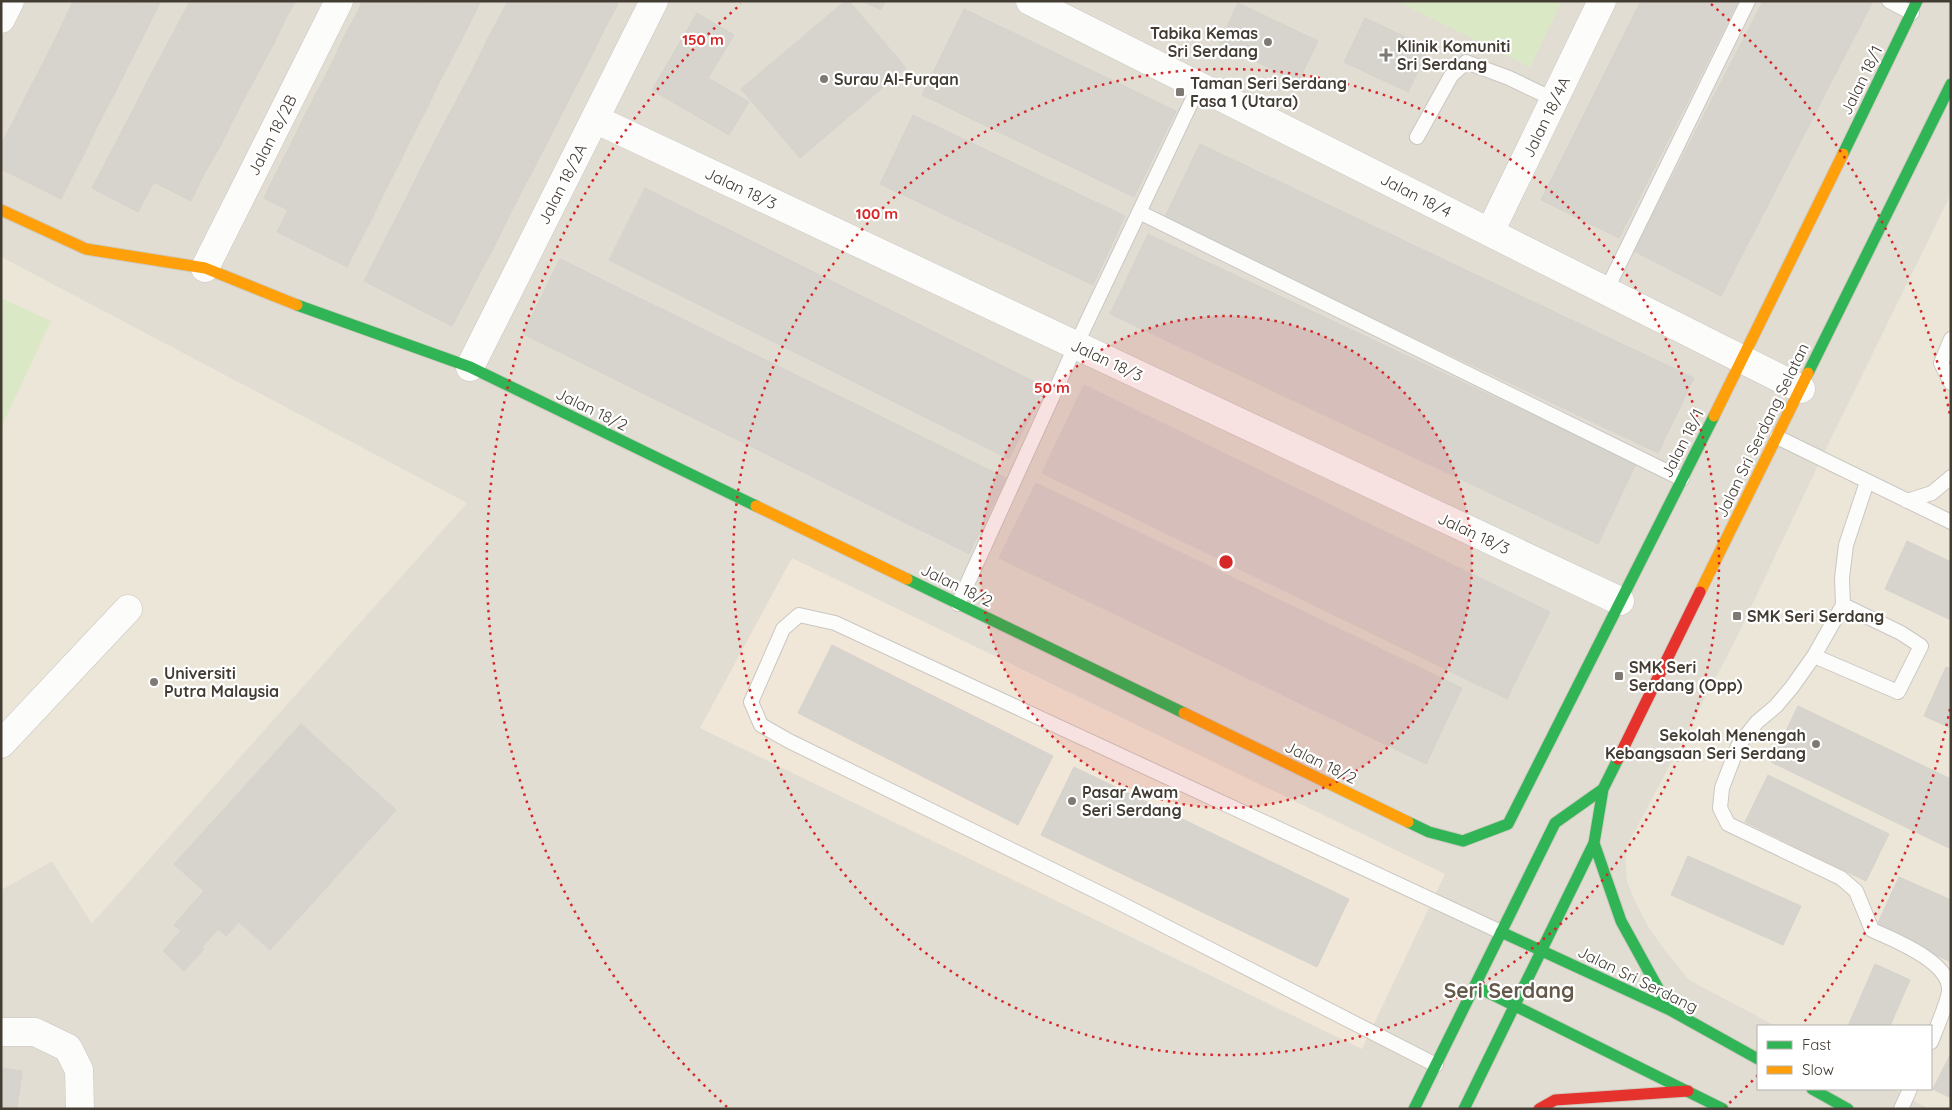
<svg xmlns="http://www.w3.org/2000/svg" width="1952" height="1110" font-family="Quicksand,sans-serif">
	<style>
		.residential { fill: #e2ddd3; fill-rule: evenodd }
		.commercial { fill: #f1e7d8 }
		.education { fill: #ece6d8 }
		.green { fill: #dbe8c5 }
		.building { fill: #d7d4ce; stroke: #d6d2cc }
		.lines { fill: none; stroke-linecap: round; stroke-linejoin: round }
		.lane-casing { stroke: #cac7c2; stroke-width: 16 }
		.street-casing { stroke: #cac7c2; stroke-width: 29 }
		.fast-casing { stroke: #cecabe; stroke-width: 13 }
		.slow-casing { stroke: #cecabe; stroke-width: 13 }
		.jam-casing { stroke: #cecabe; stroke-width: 13 }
		.lane { stroke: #fcfcfb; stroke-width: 14 }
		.street { stroke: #fcfcfb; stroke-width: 28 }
		.fast { stroke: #30b455; stroke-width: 11 }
		.slow { stroke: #ff9f0a; stroke-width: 11 }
		.jam { stroke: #e5322d; stroke-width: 11 }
		.ring { fill: none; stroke: #d62828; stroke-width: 2.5; stroke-dasharray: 2.5 5 }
		.poi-dot { fill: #7e7972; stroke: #fff; stroke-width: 2 }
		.labels { text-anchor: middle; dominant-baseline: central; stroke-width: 4.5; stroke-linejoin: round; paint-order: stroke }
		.poi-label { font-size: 16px; font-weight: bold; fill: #423c33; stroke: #fff; text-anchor: start }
		.street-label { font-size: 16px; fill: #423c33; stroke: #fff }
		.district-label { font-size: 21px; font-weight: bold; fill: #655a4a; stroke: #fff }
		.centre { fill: #d62828; stroke: #fff; stroke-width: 2.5 }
		.ring-label { font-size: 15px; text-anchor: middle; font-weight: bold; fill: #d62828; stroke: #fff; stroke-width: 4.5; stroke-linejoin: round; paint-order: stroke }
	</style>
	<rect width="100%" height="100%" fill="#eeebe6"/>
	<path class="residential" d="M 1,1 L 1951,1 L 1951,1109 L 1,1109 L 1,890 L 52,861 L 92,923 L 466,503 L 1,257 ZM 1758,1026 L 1931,1026 L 1931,1089 L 1758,1089 Z"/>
	<path class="commercial" d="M 792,558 L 1445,874 L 1362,1049 L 700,728 Z"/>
	<path class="education" d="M 1951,194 L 1951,1109 L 1929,1109 L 1893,1089 L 1931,1089 L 1931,1026 L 1776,1026 L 1689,980 L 1664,949 L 1649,928 L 1637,905 L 1627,882 L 1625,850 L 1736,639 L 1821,459 Z
		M 1,257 L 467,503 L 92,923 L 52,861 L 1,890 Z"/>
	<path class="green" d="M 1396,1 L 1562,1 L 1530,67 Z
		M 1,298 L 51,321 L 1,428 Z"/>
	<path class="building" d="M 73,1 L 125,1 L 153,16 L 140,43 L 70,8 Z
		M 125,1 L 161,1 L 153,16 Z
		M 190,1 L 194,1 L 274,43 L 260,69 L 177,26 Z
		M 194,1 L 259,1 L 287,16 L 274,43 Z
		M 259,1 L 296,1 L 287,16 Z
		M 362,1 L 412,1 L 467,29 L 453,56 L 359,9 Z
		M 412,1 L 479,1 L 480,2 L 467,29 Z
		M 508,1 L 547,1 L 604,30 L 591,57 L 502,12 Z
		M 547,1 L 613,1 L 618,4 L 604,30 Z
		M 845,1 L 849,1 L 906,68 L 800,158 L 741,89 Z
		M 862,1 L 885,1 L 881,10 Z
		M 1641,1 L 1738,1 L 1619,238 L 1541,200 Z
		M 1763,1 L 1868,1 L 1872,3 L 1721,296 L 1634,251 Z
		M 1238,3 L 1318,41 L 1298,82 L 1219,43 Z
		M 70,8 L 140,43 L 126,70 L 57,35 Z
		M 359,9 L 453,56 L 439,83 L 345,35 Z
		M 964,9 L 1176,111 L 1134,197 L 922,95 Z
		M 502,12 L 591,57 L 577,84 L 488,38 Z
		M 697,13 L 734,35 L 708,78 L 749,102 L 729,135 L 652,90 Z
		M 1365,18 L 1429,48 L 1408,92 L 1344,62 Z
		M 177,26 L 260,69 L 246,95 L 163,52 Z
		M 57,35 L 126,70 L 112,98 L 43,63 Z
		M 345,35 L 439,83 L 426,110 L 332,63 Z
		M 488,38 L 577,84 L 563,111 L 475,65 Z
		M 163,52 L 246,95 L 232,122 L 149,78 Z
		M 43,63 L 112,98 L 98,125 L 29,90 Z
		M 332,63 L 426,110 L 412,137 L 318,90 Z
		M 475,65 L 563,111 L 550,137 L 461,92 Z
		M 149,78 L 232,122 L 219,148 L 136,104 Z
		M 29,90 L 98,125 L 85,152 L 15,118 Z
		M 318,90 L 412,137 L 399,164 L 304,117 Z
		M 461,92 L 550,137 L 536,164 L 447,118 Z
		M 136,104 L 219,148 L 204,174 L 122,131 Z
		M 913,115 L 1125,216 L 1093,285 L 880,184 Z
		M 304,117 L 399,164 L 385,191 L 291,144 Z
		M 15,118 L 85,152 L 61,199 L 1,169 L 1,145 Z
		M 447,118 L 536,164 L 522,191 L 433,145 Z
		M 122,131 L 204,174 L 191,201 L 154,182 L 138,212 L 92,188 Z
		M 291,144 L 385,191 L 372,218 L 277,171 Z
		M 1200,144 L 1694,378 L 1658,453 L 1164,219 Z
		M 433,145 L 522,191 L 508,218 L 419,172 Z
		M 277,171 L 372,218 L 347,267 L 277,232 L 288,210 L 264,198 Z
		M 419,172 L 508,218 L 495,245 L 406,199 Z
		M 645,188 L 1045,387 L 1009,459 L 609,260 Z
		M 406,199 L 495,245 L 481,271 L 392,226 Z
		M 392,226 L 481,271 L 452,326 L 364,281 Z
		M 1148,234 L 1636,464 L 1598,544 L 1110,314 Z
		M 560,259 L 1006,478 L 969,554 L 523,334 Z
		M 1084,385 L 1550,612 L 1507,699 L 1042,473 Z
		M 1036,483 L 1462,688 L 1426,764 L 999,558 Z
		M 1907,541 L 1951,562 L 1951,620 L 1885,589 Z
		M 832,645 L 1053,756 L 1018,825 L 798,713 Z
		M 1946,667 L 1951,669 L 1951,728 L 1924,716 Z
		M 1798,706 L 1951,779 L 1951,849 L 1771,762 Z
		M 301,724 L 396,810 L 270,950 L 239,922 L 226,936 L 218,929 L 202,947 L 204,949 L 184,971 L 163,951 L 181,931 L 174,925 L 204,891 L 174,864 Z
		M 1074,767 L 1349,899 L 1317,967 L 1041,835 Z
		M 1768,775 L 1889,834 L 1866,881 L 1745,822 Z
		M 1688,856 L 1801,906 L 1783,945 L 1671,895 Z
		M 1899,877 L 1951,900 L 1951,962 L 1876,927 Z
		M 1875,964 L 1910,980 L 1890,1026 L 1848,1026 Z
		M 1951,1053 L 1951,1098 L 1933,1089 Z
		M 1,1068 L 22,1071 L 17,1109 L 1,1109 Z"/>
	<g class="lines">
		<defs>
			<path id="lane" d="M 1889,1 L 1912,13
				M 1417,137 L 1451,76 L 1466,62 L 1509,78 L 1555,100
				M 1139,212 L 1682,479
				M 1606,291 L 1748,1
				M 1951,339 L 1941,363 L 1951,383
				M 1777,437 L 1951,522
				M 1867,482 L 1846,545 L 1842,578 L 1843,605 L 1814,656 L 1792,687 L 1776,706 L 1757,722 L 1738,746 L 1722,788 L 1720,808 L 1728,824 L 1841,878 L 1856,891 L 1872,930 C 1894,940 1950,962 1949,990 C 1949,999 1935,1032 1931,1042
				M 1907,501 L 1932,493 L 1951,477
				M 958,604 L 1076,345 L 1199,86
				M 1814,656 L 1898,692 L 1921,646 L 1901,633 L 1843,605
				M 1436,1065 L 1116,901 L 789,741 L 761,725 L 751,702 L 783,629 L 799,615 L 835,623 L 1501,932
				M 1901,1109 L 1910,1089"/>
			<path id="street" d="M 1030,1 L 1801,389
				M 1,19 L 10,1
				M 595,119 L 1620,601
				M 1490,232 L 1602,1
				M 205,268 L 339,1
				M 470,367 L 654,1
				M 1,744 L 128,609
				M 1,1032 L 35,1032 L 68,1048 L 79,1070 L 80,1109"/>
			<path id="fast" d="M 1843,154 L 1917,1
				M 297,305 L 470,367 L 756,506
				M 1808,373 L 1951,84
				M 907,579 L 1184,713
				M 1408,822 L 1429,832 L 1463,841 L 1508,824 L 1714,416
				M 1594,843 L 1621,921 L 1670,1010
				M 1501,932 L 1670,1010 L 1758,1059
				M 1475,986 L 1723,1109
				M 1812,1089 L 1848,1109
				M 1414,1109 L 1555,823 L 1603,789
				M 1464,1109 L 1594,843 L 1603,789 L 1618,759"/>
			<path id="slow" d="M 1,210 L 86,249 L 205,268 L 297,305
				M 1714,416 L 1843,154
				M 756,506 L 907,579
				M 1700,592 L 1808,373
				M 1184,713 L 1408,822"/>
			<path id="jam" d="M 1618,759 L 1700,592
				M 1539,1109 L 1555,1100 L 1688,1091"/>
		</defs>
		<use href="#lane" class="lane-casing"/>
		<use href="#street" class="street-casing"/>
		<use href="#fast" class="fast-casing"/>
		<use href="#slow" class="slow-casing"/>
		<use href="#jam" class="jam-casing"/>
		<use href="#lane" class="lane"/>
		<use href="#street" class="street"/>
		<use href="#fast" class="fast"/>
		<use href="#slow" class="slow"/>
		<use href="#jam" class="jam"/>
	</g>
	<circle cx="1226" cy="562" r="246" fill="#d62828" fill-opacity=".12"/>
	<g class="ring">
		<circle cx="1226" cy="562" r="246"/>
		<circle cx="1226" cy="562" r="493"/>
		<path d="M1950 709A739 739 0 0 1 1804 1022M1758 1075A739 739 0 0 1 1725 1107M727 1107A739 739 0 0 1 741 4M1711 4A739 739 0 0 1 1950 415"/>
	</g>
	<g class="poi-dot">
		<circle cx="1268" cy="42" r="5"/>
		<path d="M1383.5 47.5h5v5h5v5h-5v5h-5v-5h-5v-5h5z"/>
		<circle cx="824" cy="79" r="5"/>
		<rect x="1175" y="87" width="10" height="10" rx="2.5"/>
		<rect x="1732" y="611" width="10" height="10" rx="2.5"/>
		<rect x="1614" y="671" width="10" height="10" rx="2.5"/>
		<circle cx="154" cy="682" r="5"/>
		<circle cx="1816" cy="744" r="5"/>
		<circle cx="1072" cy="801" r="5"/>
	</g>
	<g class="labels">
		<g class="poi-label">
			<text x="1258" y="33" text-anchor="end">Tabika Kemas<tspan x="1258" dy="18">Sri Serdang</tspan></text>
			<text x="1397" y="46">Klinik Komuniti<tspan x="1397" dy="18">Sri Serdang</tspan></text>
			<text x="834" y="79">Surau Al-Furqan</text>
			<text x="1190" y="83">Taman Seri Serdang<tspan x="1190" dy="18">Fasa 1 (Utara)</tspan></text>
			<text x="1747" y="616">SMK Seri Serdang</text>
			<text x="1629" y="667">SMK Seri<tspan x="1629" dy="18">Serdang (Opp)</tspan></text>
			<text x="164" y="673">Universiti<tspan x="164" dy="18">Putra Malaysia</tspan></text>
			<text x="1806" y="735" text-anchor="end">Sekolah Menengah<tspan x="1806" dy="18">Kebangsaan Seri Serdang</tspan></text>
			<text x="1082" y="792">Pasar Awam<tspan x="1082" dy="18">Seri Serdang</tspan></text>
		</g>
		<g class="street-label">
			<text transform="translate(1861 80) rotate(-64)">Jalan 18/1</text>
			<text transform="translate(1546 117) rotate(-64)">Jalan 18/4A</text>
			<text transform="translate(272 135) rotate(-63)">Jalan 18/2B</text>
			<text transform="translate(562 184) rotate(-63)">Jalan 18/2A</text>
			<text transform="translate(741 188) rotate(25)">Jalan 18/3</text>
			<text transform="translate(1416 195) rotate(27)">Jalan 18/4</text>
			<text transform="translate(1107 360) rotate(25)">Jalan 18/3</text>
			<text transform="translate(592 409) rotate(26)">Jalan 18/2</text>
			<text transform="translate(1762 430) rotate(-64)">Jalan Sri Serdang Selatan</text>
			<text transform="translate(1682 443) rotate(-63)">Jalan 18/1</text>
			<text transform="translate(1474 533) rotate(25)">Jalan 18/3</text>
			<text transform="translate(957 585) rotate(26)">Jalan 18/2</text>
			<text transform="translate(1321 762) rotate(26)">Jalan 18/2</text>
			<text transform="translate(1638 979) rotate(26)">Jalan Sri Serdang</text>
		</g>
		<g class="district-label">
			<text x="1509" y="990">Seri Serdang</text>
		</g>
	</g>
	<circle cx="1226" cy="562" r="8" class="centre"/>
	<g class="ring-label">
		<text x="703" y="45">150 m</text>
		<text x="877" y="219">100 m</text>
		<text x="1052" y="393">50 m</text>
	</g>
	<rect width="1952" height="1110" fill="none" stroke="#423c33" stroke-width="5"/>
	<rect x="1757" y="1025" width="175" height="65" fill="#ffffff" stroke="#b3b1ad"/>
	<rect x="1767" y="1041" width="25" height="8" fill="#30b455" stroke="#b3b1ad"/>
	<text x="1802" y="1050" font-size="15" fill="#423c33">Fast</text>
	<rect x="1767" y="1066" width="25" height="8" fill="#ff9f0a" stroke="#b3b1ad"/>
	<text x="1802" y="1075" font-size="15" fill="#423c33">Slow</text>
</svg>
